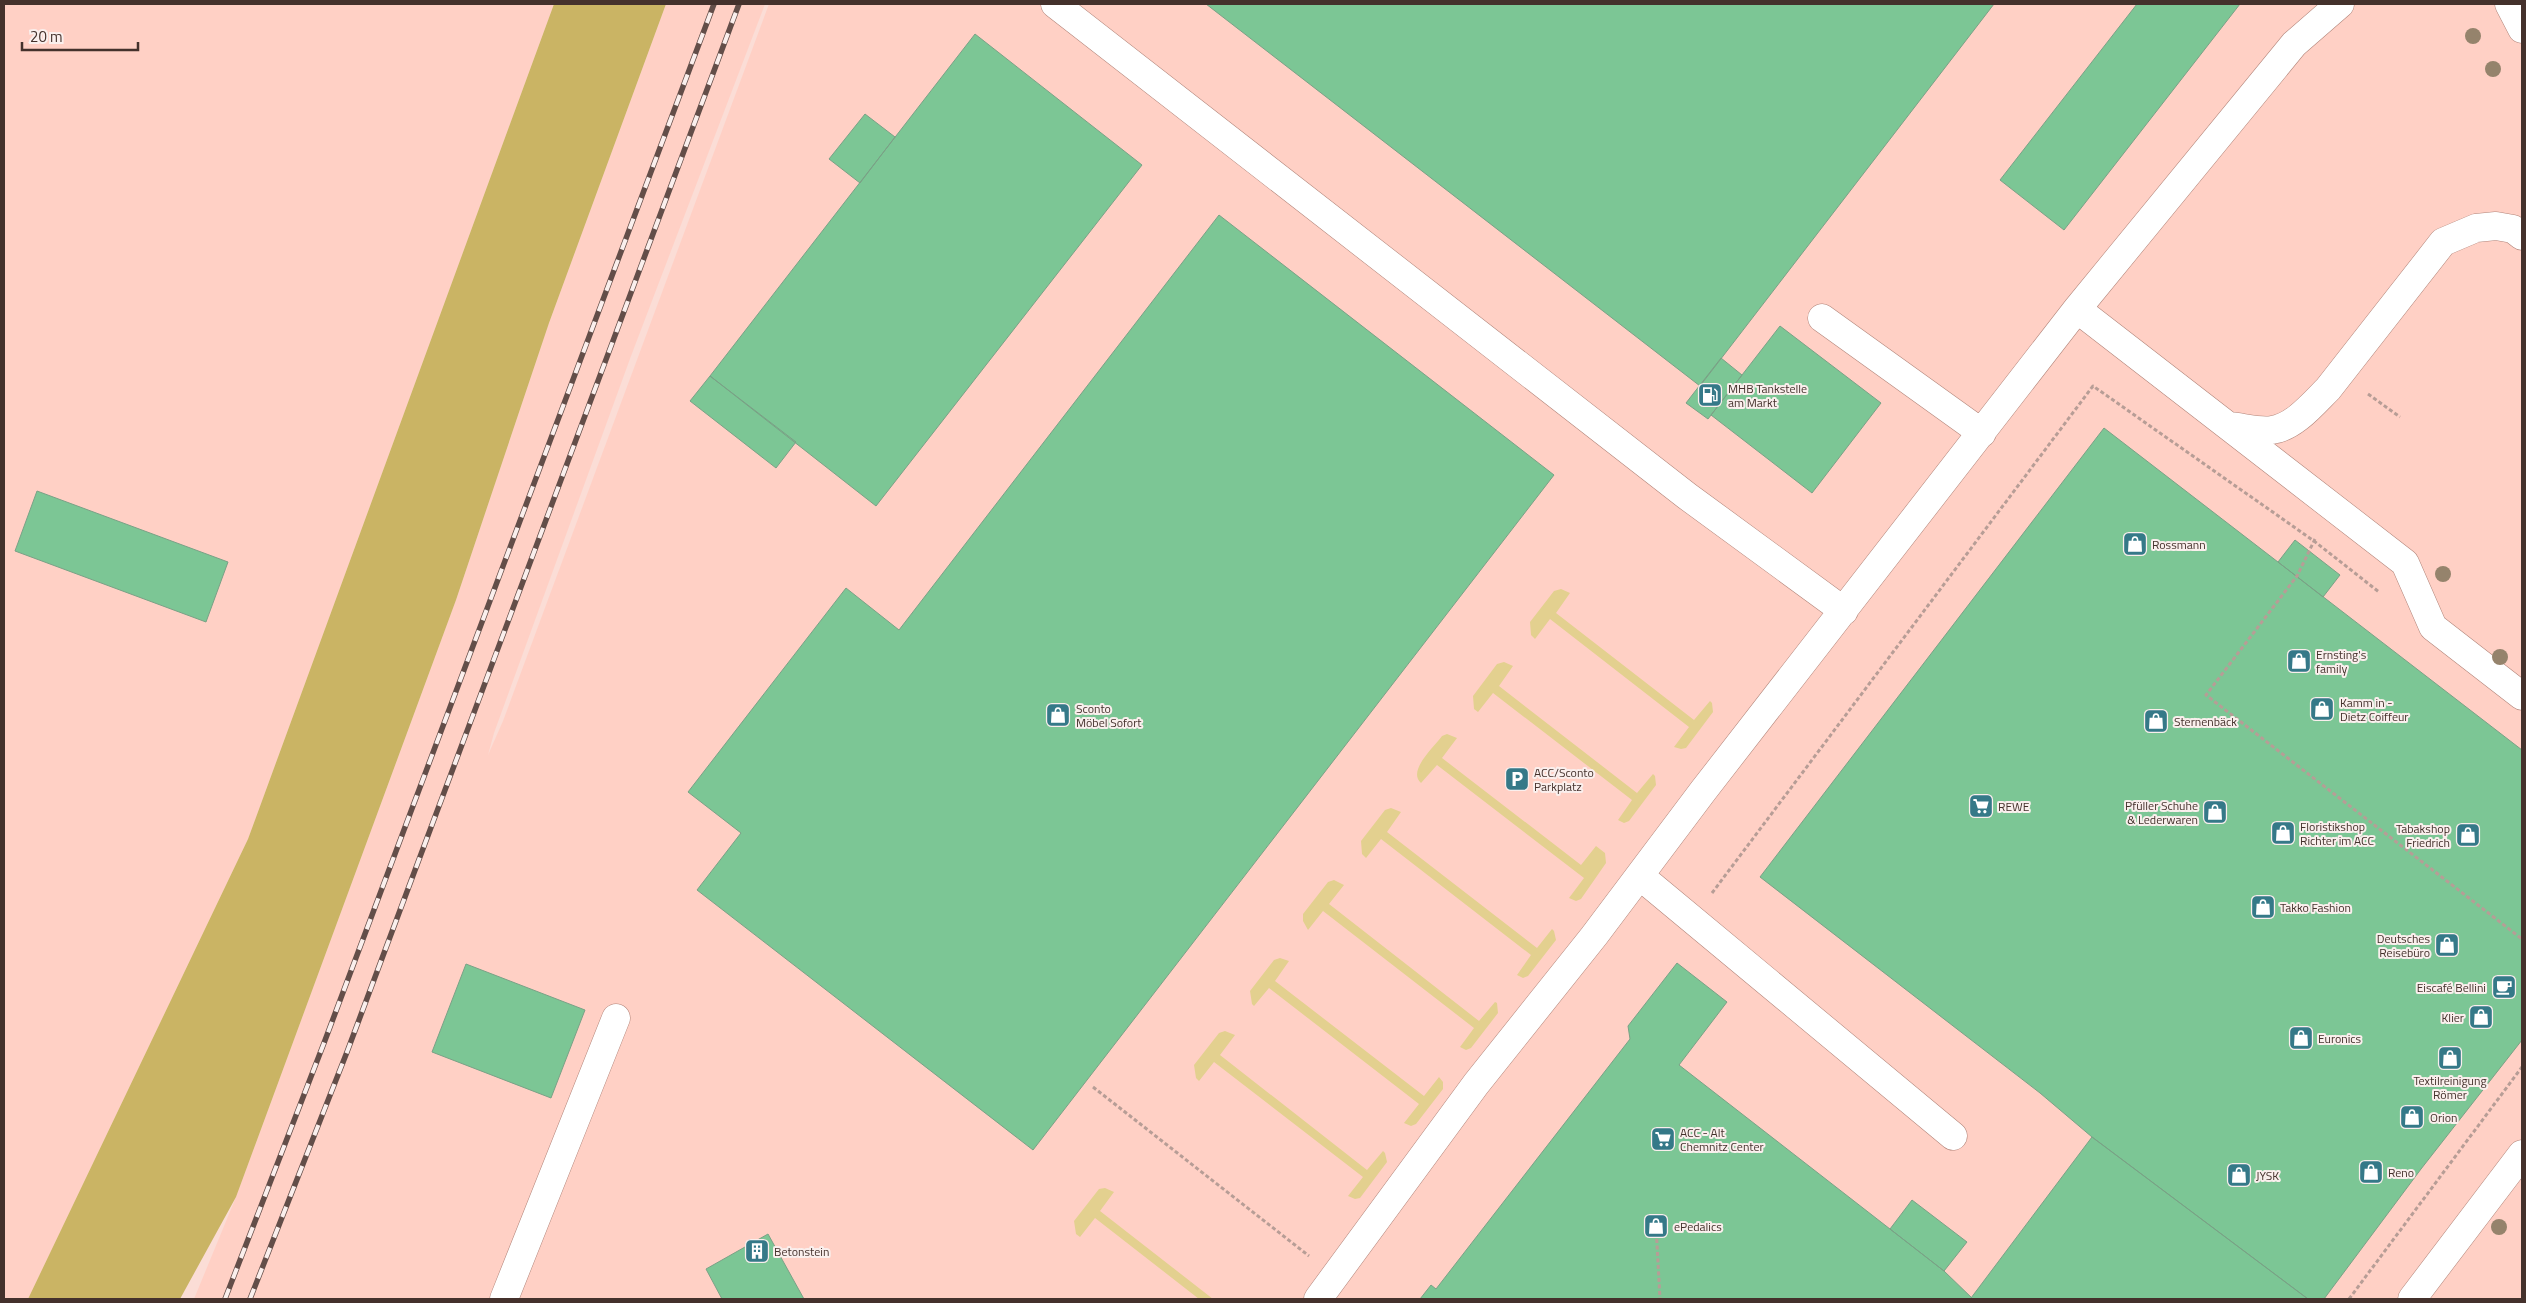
<svg xmlns="http://www.w3.org/2000/svg" width="2526" height="1303" font-family="'Titillium Web',sans-serif">
	<style>
		.built { fill: #ffd0c5 }
		.green { fill: #e3d08f }
		.forest { fill: #cab464 }
		.building { fill: #7cc695; stroke: #7aa186 }
		.lines { fill: none; stroke-linecap: round; stroke-linejoin: round }
		.minor-casing { stroke: #b2857a; stroke-width: 29 }
		.path { stroke: #b79d96; stroke-width: 3; stroke-dasharray: 4 2.5; stroke-linecap: butt }
		.minor { stroke: #fff; stroke-width: 28 }
		.rail-casing { stroke: #634e49; stroke-width: 5.5 }
		.rail { stroke: #faefed; stroke-width: 4; stroke-dasharray: 11; stroke-linecap: butt }
		.tree { fill: #95836c }
		.labels { text-anchor: middle; dominant-baseline: central; stroke-width: 4; stroke-linejoin: round; paint-order: stroke }
		.poi-label { font-size: 12px; fill: #44312c; stroke: #faefed; text-anchor: start }
	</style>
	<rect width="100%" height="100%" fill="#fbddd6"/>
	<path class="built" d="M 4,4 L 554,4 L 248,839 L 28,1299 L 4,1299 Z
		M 666,4 L 765,4 L 631,356 L 494,733 L 488,755 L 503,721 L 769,4 L 2509,4 L 2522,29 L 2522,1299 L 194,1299 L 236,1197 L 456,600 L 549,323 Z"/>
	<path class="green" d="M 1561,589 L 1570,593 L 1556,613 L 1694,720 L 1710,701 L 1712,703 L 1713,712 L 1686,748 L 1681,749 L 1674,747 L 1689,727 L 1550,619 L 1535,639 L 1531,635 L 1530,622 L 1554,591 Z
		M 1504,662 L 1513,666 L 1499,686 L 1637,793 L 1653,774 L 1655,776 L 1656,785 L 1629,821 L 1624,823 L 1618,820 L 1632,800 L 1493,693 L 1478,712 L 1474,709 L 1473,696 L 1497,664 Z
		M 1447,734 L 1457,738 L 1442,758 L 1581,865 L 1596,846 L 1605,853 L 1606,863 L 1581,899 L 1576,901 L 1569,898 L 1584,878 L 1437,765 L 1421,783 C 1407,771 1434,747 1442,736 Z
		M 1391,808 L 1401,812 L 1387,832 L 1537,948 L 1552,929 L 1554,931 L 1556,940 L 1528,976 L 1523,978 L 1517,975 L 1531,955 L 1381,839 L 1366,858 L 1362,854 L 1361,841 L 1385,810 Z
		M 1334,880 L 1344,885 L 1329,904 L 1479,1021 L 1495,1002 L 1497,1003 L 1498,1013 L 1471,1048 L 1466,1050 L 1460,1047 L 1474,1028 L 1323,911 L 1308,930 L 1303,921 L 1303,914 L 1328,882 Z
		M 1280,958 L 1289,961 L 1275,981 L 1424,1096 L 1439,1077 L 1443,1082 L 1443,1089 L 1416,1124 L 1411,1126 L 1404,1123 L 1419,1104 L 1269,988 L 1254,1006 L 1252,1004 L 1250,991 L 1274,960 Z
		M 1225,1031 L 1235,1035 L 1220,1055 L 1367,1170 L 1383,1151 L 1385,1153 L 1387,1162 L 1360,1198 L 1355,1199 L 1348,1196 L 1363,1177 L 1214,1062 L 1199,1081 L 1196,1078 L 1194,1065 L 1219,1033 Z
		M 1105,1188 L 1114,1192 L 1100,1211 L 1213,1299 L 1199,1299 L 1095,1218 L 1080,1237 L 1076,1234 L 1074,1221 L 1099,1189 Z"/>
	<path class="forest" d="M 554,4 L 666,4 L 549,323 L 456,600 L 236,1197 L 180,1299 L 28,1299 L 248,839 Z"/>
	<path class="building" d="M 1206,4 L 1994,4 L 1700,386 Z
		M 2137,4 L 2240,4 L 2064,230 L 2000,180 Z
		M 975,34 L 1142,165 L 876,506 L 710,376 Z
		M 865,114 L 895,137 L 860,183 L 829,159 Z
		M 1219,215 L 1554,475 L 1033,1150 L 697,890 L 741,833 L 688,792 L 846,588 L 899,630 Z
		M 1780,326 L 1881,403 L 1812,493 L 1711,415 Z
		M 1721,358 L 1742,375 L 1708,419 L 1686,403 Z
		M 710,376 L 796,442 L 776,468 L 690,401 Z
		M 2104,428 L 2522,750 L 2522,1040 L 2421,1169 L 2324,1299 L 2308,1299 L 2092,1137 L 2040,1093 L 1760,877 Z
		M 37,491 L 228,562 L 206,622 L 15,551 Z
		M 2295,540 L 2340,575 L 2323,597 L 2278,562 Z
		M 1677,963 L 1727,1002 L 1679,1065 L 1944,1271 L 1973,1299 L 1420,1299 L 1431,1285 L 1436,1289 L 1630,1039 L 1628,1026 Z
		M 466,964 L 585,1010 L 551,1098 L 432,1052 Z
		M 2092,1137 L 2308,1299 L 1973,1299 L 1971,1298 Z
		M 1912,1200 L 1967,1242 L 1944,1271 L 1890,1229 Z
		M 768,1234 L 804,1299 L 722,1299 L 706,1269 Z"/>
	<g class="lines">
		<defs>
			<path id="minor" d="M 1055,4 L 1687,496 L 1844,611
				M 2509,4 L 2522,29
				M 2077,309 L 2405,563 L 2433,627 L 2522,696
				M 1822,318 L 1982,433
				M 2229,426 C 2242,427 2259,432 2272,430 C 2294,427 2313,404 2328,389 L 2443,242 L 2476,228 L 2496,226 L 2513,229 L 2522,236
				M 1640,876 L 1953,1136
				M 504,1299 L 616,1018
				M 1318,1299 L 1476,1084 L 1594,936 L 1703,791 L 2077,309 L 2294,44 L 2340,4
				M 2412,1299 L 2522,1154"/>
		</defs>
		<use href="#minor" class="minor-casing"/>
		<path class="path" d="M 2368,394 L 2400,417
			M 2315,539 L 2297,576 L 2206,695 L 2522,939
			M 1712,893 L 2093,386 L 2314,541 L 2379,592
			M 1093,1087 L 1309,1256
			M 1656,1226 L 1660,1299
			M 2349,1299 L 2522,1067"/>
		<use href="#minor" class="minor"/>
		<defs>
			<path id="rail" d="M 225,1299 L 324,1043 L 714,4
				M 250,1299 L 347,1052 L 739,4"/>
		</defs>
		<use href="#rail" class="rail-casing"/>
		<use href="#rail" class="rail"/>
	</g>
	<g class="tree">
		<circle cx="2473" cy="36" r="8"/>
		<circle cx="2493" cy="69" r="8"/>
		<circle cx="2443" cy="574" r="8"/>
		<circle cx="2500" cy="657" r="8"/>
		<circle cx="2499" cy="1227" r="8"/>
	</g>
	<defs>
		<symbol id="fuel-square" viewBox="-11 -11 22 22"><rect x="-9" y="-9" width="18" height="18" rx="4" fill="#357988" stroke="#faefed"/><path d="M-5.5-6h7V0h2V4h1.3V-2.5L3-4.5l.8-.8L6-3V5H2.5V1h-1V6h-7ZM-4.2-4.7v3.2H.2V-4.7Z" fill="#fff"/></symbol>
		<symbol id="shop-square" viewBox="-11 -11 22 22"><rect x="-9" y="-9" width="18" height="18" rx="4" fill="#357988" stroke="#faefed"/><path d="M-5-2.5h2.3a2.7 3.5 0 0 1 5.4 0H5L5.5 6h-11ZM-1.5-2.5h3a1.5 2.3 0 0 0-3 0Z" fill="#fff"/></symbol>
		<symbol id="parking-square" viewBox="-11 -11 22 22"><rect x="-9" y="-9" width="18" height="18" rx="4" fill="#357988" stroke="#faefed"/><path d="M-3.5-5.5H1a3.5 3.5 0 0 1 0 7H-1V5.5H-3.5ZM-1-3.4V-.6H.8a1.4 1.4 0 0 0 0-2.8Z" fill="#fff"/></symbol>
		<symbol id="supermarket-square" viewBox="-11 -11 22 22"><rect x="-9" y="-9" width="18" height="18" rx="4" fill="#357988" stroke="#faefed"/><path d="M-6-5.5h2.5l.6 2H6L4.5 2H-2.5L-4.4-4H-6ZM-1.5 3.2a1.3 1.3 0 1 0 .1 0ZM3 3.2a1.3 1.3 0 1 0 .1 0Z" fill="#fff"/></symbol>
		<symbol id="cafe-square" viewBox="-11 -11 22 22"><rect x="-9" y="-9" width="18" height="18" rx="4" fill="#357988" stroke="#faefed"/><path d="M-5.5-4.5H6V0H3Q3 3.5 0 3.5H-2.5Q-5.5 3.5-5.5 0ZM3-3.2v2h1.7v-2ZM-6 4.5H4V6H-6Z" fill="#fff"/></symbol>
		<symbol id="building-square" viewBox="-11 -11 22 22"><rect x="-9" y="-9" width="18" height="18" rx="4" fill="#357988" stroke="#faefed"/><path d="M-4-6H4V6H1V3H-1V6H-4ZM-2.5-4.3h1.7v1.8h-1.7ZM.8-4.3h1.7v1.8H.8ZM-2.5-1h1.7V.8h-1.7ZM.8-1h1.7V.8H.8Z" fill="#fff"/></symbol>
	</defs>
	<g fill-rule="evenodd">
		<use href="#fuel-square" x="1696" y="381" width="28" height="28"/>
		<use href="#shop-square" x="2121" y="530" width="28" height="28"/>
		<use href="#shop-square" x="2285" y="647" width="28" height="28"/>
		<use href="#shop-square" x="2308" y="695" width="28" height="28"/>
		<use href="#shop-square" x="1044" y="701" width="28" height="28"/>
		<use href="#shop-square" x="2142" y="707" width="28" height="28"/>
		<use href="#parking-square" x="1503" y="765" width="28" height="28"/>
		<use href="#supermarket-square" x="1967" y="792" width="28" height="28"/>
		<use href="#shop-square" x="2201" y="798" width="28" height="28"/>
		<use href="#shop-square" x="2269" y="819" width="28" height="28"/>
		<use href="#shop-square" x="2454" y="821" width="28" height="28"/>
		<use href="#shop-square" x="2249" y="893" width="28" height="28"/>
		<use href="#shop-square" x="2433" y="931" width="28" height="28"/>
		<use href="#cafe-square" x="2490" y="973" width="28" height="28"/>
		<use href="#shop-square" x="2467" y="1003" width="28" height="28"/>
		<use href="#shop-square" x="2287" y="1024" width="28" height="28"/>
		<use href="#shop-square" x="2436" y="1044" width="28" height="28"/>
		<use href="#shop-square" x="2398" y="1103" width="28" height="28"/>
		<use href="#supermarket-square" x="1649" y="1125" width="28" height="28"/>
		<use href="#shop-square" x="2357" y="1158" width="28" height="28"/>
		<use href="#shop-square" x="2225" y="1161" width="28" height="28"/>
		<use href="#shop-square" x="1642" y="1212" width="28" height="28"/>
		<use href="#building-square" x="743" y="1237" width="28" height="28"/>
	</g>
	<g class="labels">
		<g class="poi-label">
			<text x="1728" y="388">MHB Tankstelle<tspan x="1728" dy="14">am Markt</tspan></text>
			<text x="2152" y="544">Rossmann</text>
			<text x="2316" y="654">Ernsting's<tspan x="2316" dy="14">family</tspan></text>
			<text x="2340" y="702">Kamm in -<tspan x="2340" dy="14">Dietz Coiffeur</tspan></text>
			<text x="1076" y="708">Sconto<tspan x="1076" dy="14">Möbel Sofort</tspan></text>
			<text x="2174" y="721">Sternenbäck</text>
			<text x="1534" y="772">ACC/Sconto<tspan x="1534" dy="14">Parkplatz</tspan></text>
			<text x="2198" y="805" text-anchor="end">Pfüller Schuhe<tspan x="2198" dy="14">&amp; Lederwaren</tspan></text>
			<text x="1998" y="806">REWE</text>
			<text x="2300" y="826">Floristikshop<tspan x="2300" dy="14">Richter im ACC</tspan></text>
			<text x="2450" y="828" text-anchor="end">Tabakshop<tspan x="2450" dy="14">Friedrich</tspan></text>
			<text x="2280" y="907">Takko Fashion</text>
			<text x="2430" y="938" text-anchor="end">Deutsches<tspan x="2430" dy="14">Reisebüro</tspan></text>
			<text x="2486" y="987" text-anchor="end">Eiscafé Bellini</text>
			<text x="2464" y="1017" text-anchor="end">Klier</text>
			<text x="2318" y="1038">Euronics</text>
			<text x="2450" y="1080" text-anchor="middle">Textilreinigung<tspan x="2450" dy="14">Römer</tspan></text>
			<text x="2430" y="1117">Orion</text>
			<text x="1680" y="1132">ACC - Alt<tspan x="1680" dy="14">Chemnitz Center</tspan></text>
			<text x="2388" y="1172">Reno</text>
			<text x="2256" y="1175">JYSK</text>
			<text x="1674" y="1226">ePedalics</text>
			<text x="774" y="1251">Betonstein</text>
		</g>
	</g>
	<rect width="2526" height="1303" fill="none" stroke="#44312c" stroke-width="10"/>
	<path d="M22 42v8h116v-8" fill="none" stroke="#44312c" stroke-width="2.5"/>
	<text x="30" y="42" font-size="15" fill="#44312c" stroke="#faefed" stroke-width="4" paint-order="stroke">20 m</text>
</svg>
